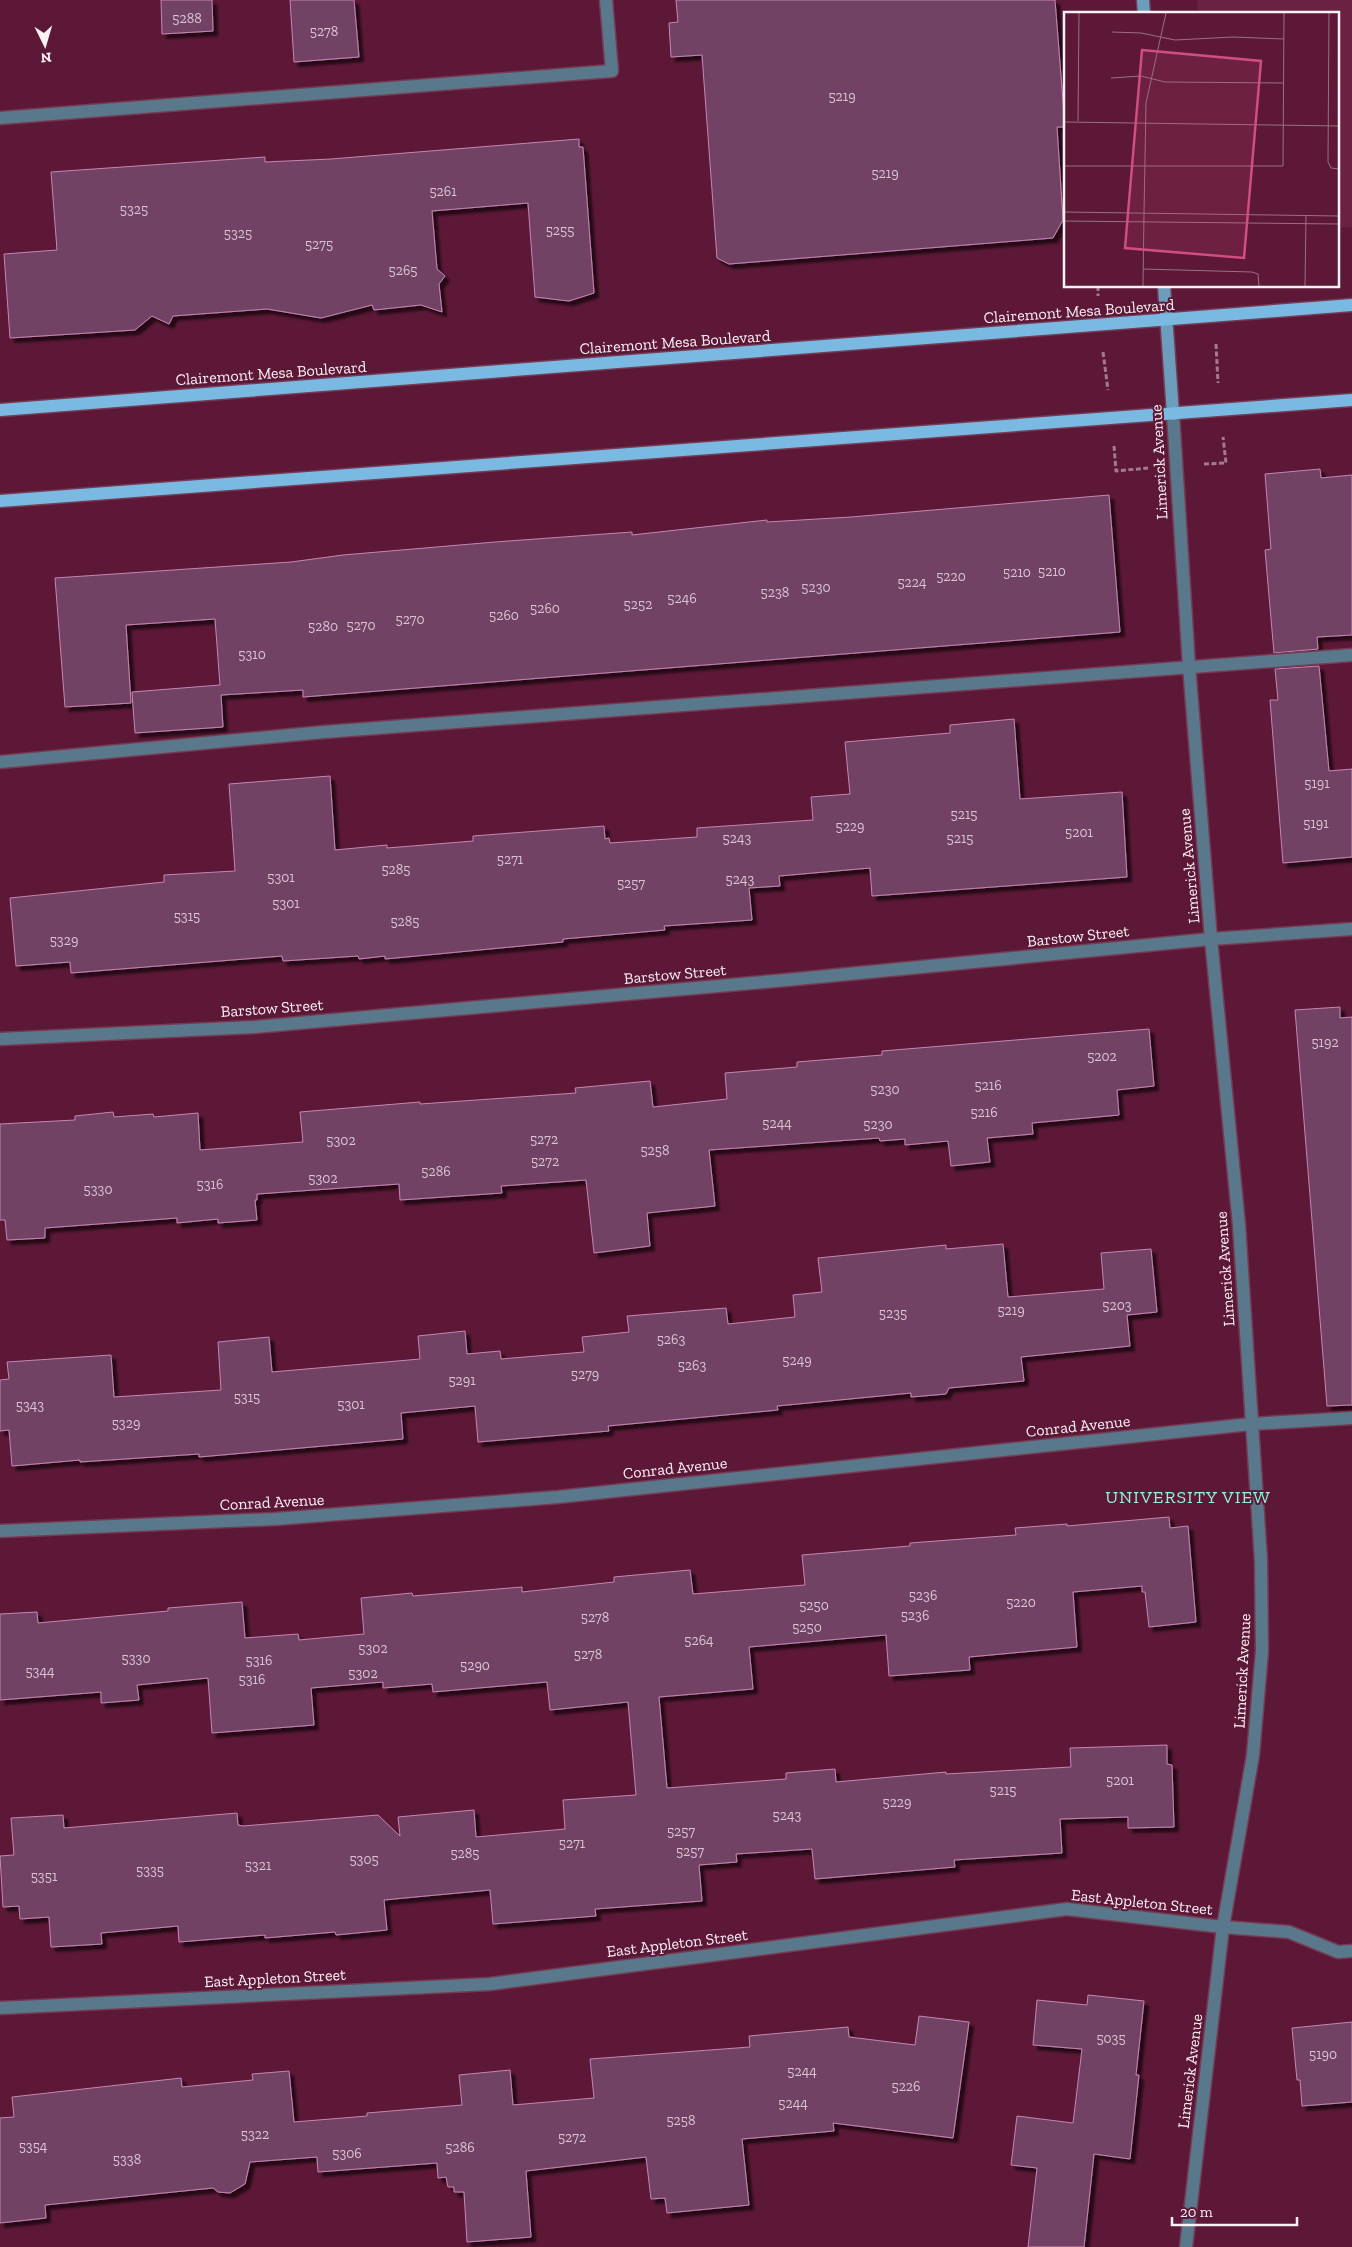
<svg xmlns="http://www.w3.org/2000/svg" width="1352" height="2247" font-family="'Zilla Slab',serif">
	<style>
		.built { fill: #6b2142 }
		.building { fill: #724265; stroke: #c785b5; filter: url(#shadow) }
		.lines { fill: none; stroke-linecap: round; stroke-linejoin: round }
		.service-casing { stroke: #753b54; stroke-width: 15 }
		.minor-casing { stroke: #753b54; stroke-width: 15 }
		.tertiary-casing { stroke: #753b54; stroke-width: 15 }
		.secondary-casing { stroke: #753b54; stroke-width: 15 }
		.primary-casing { stroke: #753b54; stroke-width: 15 }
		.path { stroke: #a47b8d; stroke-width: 3; stroke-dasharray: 5 2.5; stroke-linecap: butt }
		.service { stroke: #5a788b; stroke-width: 12 }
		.minor { stroke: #5a788b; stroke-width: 12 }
		.tertiary { stroke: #5a788b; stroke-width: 12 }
		.secondary { stroke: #6c9dbc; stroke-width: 12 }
		.primary { stroke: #7ab9e1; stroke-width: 12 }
		.labels { text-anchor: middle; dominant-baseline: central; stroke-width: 4; stroke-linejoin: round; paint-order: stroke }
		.number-label { font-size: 14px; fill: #d8c5d0 }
		.street-label { font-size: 16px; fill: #faf1f4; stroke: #5c1836 }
		.neighbourhood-label { font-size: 18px; letter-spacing: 1px; fill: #8ff3dc; stroke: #5c1836 }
		.inset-road { fill: none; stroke: #9b6f82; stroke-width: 1 }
		.view { fill: #d04e81; fill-opacity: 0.15; stroke: #d04e81; stroke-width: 2.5 }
		.inset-edge { fill: none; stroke: #faf1f4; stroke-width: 2.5 }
	</style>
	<defs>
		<filter id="shadow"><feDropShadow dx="4.5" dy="4.5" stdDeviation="1" flood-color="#0009"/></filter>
	</defs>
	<rect width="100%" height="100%" fill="#5c1836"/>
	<path class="built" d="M 1197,0 L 1352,0 L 1352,227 L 1338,228 L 1338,14 L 1198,14 Z"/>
	<path class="building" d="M 161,0 L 212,0 L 213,31 L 162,34 Z
		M 290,0 L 354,0 L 359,57 L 294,62 Z
		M 676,0 L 1055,0 L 1065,127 L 1057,127 L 1063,220 L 1053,238 L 729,264 L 717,258 L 702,55 L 671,57 L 669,23 L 678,22 Z
		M 579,139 L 579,147 L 583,147 L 594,293 L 569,301 L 535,297 L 528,203 L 432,211 L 437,269 L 445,276 L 439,284 L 442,312 L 421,305 L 374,310 L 372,305 L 321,318 L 267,309 L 173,316 L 169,324 L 152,316 L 135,330 L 10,338 L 4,254 L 57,250 L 51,172 L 265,157 L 265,162 L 331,159 Z
		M 1320,469 L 1321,478 L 1352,475 L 1352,635 L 1317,637 L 1318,649 L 1274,653 L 1265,550 L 1271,549 L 1265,474 Z
		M 1109,495 L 1120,632 L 303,697 L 303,690 L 221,695 L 223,727 L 135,733 L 132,692 L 220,685 L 215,619 L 126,625 L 131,703 L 65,707 L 55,578 L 291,562 L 343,555 L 495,542 L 632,532 L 632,535 L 767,520 L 767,522 L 851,517 Z
		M 1319,666 L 1329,771 L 1352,769 L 1352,857 L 1283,863 L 1270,700 L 1278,700 L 1275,669 Z
		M 1014,719 L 1020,799 L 1122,792 L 1127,877 L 872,896 L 870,868 L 779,876 L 780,886 L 749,888 L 752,920 L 664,926 L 665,930 L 563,939 L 563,942 L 385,959 L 385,956 L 359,959 L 358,956 L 283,961 L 282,956 L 71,973 L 70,962 L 16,966 L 10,898 L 164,882 L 164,875 L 235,871 L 229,784 L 330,776 L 335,850 L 387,845 L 387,848 L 473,841 L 473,836 L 604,826 L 605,839 L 609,838 L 610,843 L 697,837 L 697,828 L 813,820 L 811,797 L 850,794 L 845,742 L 950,733 L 950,725 Z
		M 1340,1007 L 1340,1018 L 1352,1017 L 1352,1405 L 1327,1406 L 1295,1010 Z
		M 1149,1029 L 1154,1086 L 1117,1090 L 1119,1115 L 1032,1123 L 1033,1134 L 987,1138 L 990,1162 L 951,1166 L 948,1141 L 905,1145 L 905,1139 L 880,1141 L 879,1138 L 709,1150 L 715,1206 L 647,1213 L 650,1246 L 594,1253 L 586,1180 L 501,1186 L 502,1193 L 400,1200 L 399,1184 L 257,1194 L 257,1200 L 255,1200 L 257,1220 L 218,1223 L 218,1219 L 177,1223 L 177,1218 L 45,1228 L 45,1238 L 7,1240 L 5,1220 L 0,1220 L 0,1124 L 75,1120 L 75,1116 L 113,1112 L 114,1117 L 153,1114 L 154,1117 L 198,1113 L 200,1150 L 303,1142 L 300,1112 L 420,1102 L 420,1104 L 576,1093 L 575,1088 L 650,1081 L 653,1107 L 727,1099 L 725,1073 L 797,1067 L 797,1062 L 882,1055 L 882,1051 Z
		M 1003,1244 L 1008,1297 L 1104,1289 L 1101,1253 L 1151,1249 L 1157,1312 L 1127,1315 L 1130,1346 L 1021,1357 L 1024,1381 L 949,1388 L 946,1394 L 911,1397 L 911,1393 L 870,1397 L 777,1406 L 778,1410 L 608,1426 L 609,1431 L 478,1442 L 475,1406 L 401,1413 L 403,1439 L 199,1457 L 199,1454 L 80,1462 L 80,1460 L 12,1466 L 9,1430 L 0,1431 L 0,1380 L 9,1379 L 7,1362 L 111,1355 L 114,1397 L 221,1390 L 218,1342 L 269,1337 L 272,1372 L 420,1359 L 418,1336 L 465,1331 L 467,1354 L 500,1351 L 501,1359 L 584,1352 L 582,1337 L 629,1332 L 627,1316 L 726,1308 L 728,1324 L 795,1317 L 793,1295 L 822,1292 L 818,1258 L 946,1245 L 946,1249 Z
		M 1169,1517 L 1170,1528 L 1188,1526 L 1196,1622 L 1149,1627 L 1145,1592 L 1142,1592 L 1142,1586 L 1073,1592 L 1077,1647 L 969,1657 L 970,1670 L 889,1676 L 886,1635 L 749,1647 L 753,1689 L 659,1697 L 667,1788 L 786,1779 L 786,1773 L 835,1769 L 836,1782 L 946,1772 L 946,1774 L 1071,1767 L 1070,1748 L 1167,1745 L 1167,1764 L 1172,1765 L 1174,1827 L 1128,1828 L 1128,1817 L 1060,1819 L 1062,1853 L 954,1860 L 955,1867 L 815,1879 L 812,1849 L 736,1854 L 737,1862 L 699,1865 L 702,1901 L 595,1909 L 596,1916 L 493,1924 L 490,1890 L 415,1897 L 384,1900 L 387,1930 L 336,1935 L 335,1932 L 265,1938 L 265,1935 L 179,1942 L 178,1926 L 101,1933 L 102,1944 L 51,1947 L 49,1917 L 20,1919 L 19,1906 L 3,1907 L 0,1856 L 14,1855 L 11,1818 L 63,1815 L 64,1828 L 237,1813 L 238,1825 L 243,1826 L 378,1815 L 400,1836 L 398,1817 L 474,1810 L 476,1837 L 565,1829 L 563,1800 L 636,1795 L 628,1702 L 550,1710 L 547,1682 L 433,1692 L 432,1684 L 383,1688 L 383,1682 L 311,1688 L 314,1725 L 212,1733 L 208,1678 L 137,1685 L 139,1700 L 101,1703 L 101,1692 L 0,1700 L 0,1614 L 37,1612 L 38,1623 L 168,1611 L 168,1608 L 242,1602 L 245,1638 L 298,1634 L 299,1640 L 364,1634 L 361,1598 L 412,1593 L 413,1596 L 522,1587 L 522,1592 L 614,1582 L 614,1577 L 690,1570 L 693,1594 L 805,1585 L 802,1555 L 910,1546 L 910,1543 L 1016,1535 L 1015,1528 L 1067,1524 L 1067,1526 Z
		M 1088,1995 L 1144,2001 L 1136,2075 L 1139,2075 L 1130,2159 L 1094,2154 L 1084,2247 L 1028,2247 L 1037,2168 L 1011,2165 L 1017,2116 L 1073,2123 L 1082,2049 L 1033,2045 L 1037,2000 L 1087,2005 Z
		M 919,2016 L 969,2022 L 953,2138 L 833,2123 L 834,2131 L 742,2139 L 749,2205 L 667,2213 L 665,2198 L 651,2199 L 646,2157 L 526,2171 L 531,2237 L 467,2242 L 464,2192 L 454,2192 L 454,2187 L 448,2187 L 446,2177 L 438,2178 L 437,2163 L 318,2172 L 317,2157 L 250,2162 L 245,2184 L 230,2193 L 218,2192 L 213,2188 L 45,2205 L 46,2218 L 0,2223 L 0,2118 L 14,2117 L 12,2097 L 181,2078 L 182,2087 L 253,2080 L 252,2074 L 289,2071 L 294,2122 L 367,2116 L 367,2113 L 462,2105 L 459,2075 L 510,2070 L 513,2105 L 594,2098 L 590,2059 L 750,2047 L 749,2036 L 848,2027 L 849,2037 L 915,2045 Z
		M 1352,2022 L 1352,2102 L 1302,2106 L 1300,2080 L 1297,2080 L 1292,2028 Z"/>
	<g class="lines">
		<defs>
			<path id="service" d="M 0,118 L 612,71 L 606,0
				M 0,762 L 324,732 L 1352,655"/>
			<path id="minor" d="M 0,1039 L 254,1027 L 786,980 L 1211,939 L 1352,929
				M 0,1531 L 275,1519 L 558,1497 L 1251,1424
				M 0,2008 L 490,1984 L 1067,1909 L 1223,1927 L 1289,1932 L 1338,1952 L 1352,1951"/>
			<path id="tertiary" d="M 1173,414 L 1189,666 L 1211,939 L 1239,1225 L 1261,1561 L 1262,1651 L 1253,1755 L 1223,1927 L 1186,2247
				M 1251,1424 L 1352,1418"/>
			<path id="secondary" d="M 1143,0 L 1144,14
				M 1164,286 L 1173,414"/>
			<path id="primary" d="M 0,410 L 1352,305
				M 0,501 L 1352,400"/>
		</defs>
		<use href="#service" class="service-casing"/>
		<use href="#minor" class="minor-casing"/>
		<use href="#tertiary" class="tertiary-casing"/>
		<use href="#secondary" class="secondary-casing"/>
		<use href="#primary" class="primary-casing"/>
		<path class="path" d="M 1098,286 L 1098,296
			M 1216,344 L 1218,383
			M 1103,352 L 1108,390
			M 1114,446 L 1116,471 L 1148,468
			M 1204,464 L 1226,463 L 1223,437"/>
		<use href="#service" class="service"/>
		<use href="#minor" class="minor"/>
		<use href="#tertiary" class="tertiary"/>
		<use href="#secondary" class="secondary"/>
		<use href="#primary" class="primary"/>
	</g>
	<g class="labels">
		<g class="number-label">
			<text x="187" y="18">5288</text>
			<text x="324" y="31">5278</text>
			<text x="842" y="96">5219</text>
			<text x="885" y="173">5219</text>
			<text x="443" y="191">5261</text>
			<text x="134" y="209">5325</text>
			<text x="560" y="230">5255</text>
			<text x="238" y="233">5325</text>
			<text x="319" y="244">5275</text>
			<text x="403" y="270">5265</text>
			<text x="1052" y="571">5210</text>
			<text x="1017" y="572">5210</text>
			<text x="951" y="576">5220</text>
			<text x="912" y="582">5224</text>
			<text x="816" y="587">5230</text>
			<text x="775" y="592">5238</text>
			<text x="682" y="598">5246</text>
			<text x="638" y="604">5252</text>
			<text x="545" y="608">5260</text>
			<text x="504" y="615">5260</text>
			<text x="410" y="619">5270</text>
			<text x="361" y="625">5270</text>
			<text x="323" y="626">5280</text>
			<text x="252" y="654">5310</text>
			<text x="1317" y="783">5191</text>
			<text x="964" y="814">5215</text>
			<text x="1316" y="823">5191</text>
			<text x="850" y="826">5229</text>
			<text x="1079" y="832">5201</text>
			<text x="737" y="838">5243</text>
			<text x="960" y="838">5215</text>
			<text x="510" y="859">5271</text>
			<text x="396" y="869">5285</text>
			<text x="281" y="877">5301</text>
			<text x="740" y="879">5243</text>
			<text x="631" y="883">5257</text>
			<text x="286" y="903">5301</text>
			<text x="187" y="916">5315</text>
			<text x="405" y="921">5285</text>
			<text x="64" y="940">5329</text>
			<text x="1325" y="1042">5192</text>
			<text x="1102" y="1056">5202</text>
			<text x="988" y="1085">5216</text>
			<text x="885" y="1089">5230</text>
			<text x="984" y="1112">5216</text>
			<text x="777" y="1123">5244</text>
			<text x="878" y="1124">5230</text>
			<text x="544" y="1139">5272</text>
			<text x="341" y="1140">5302</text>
			<text x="655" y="1150">5258</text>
			<text x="545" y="1161">5272</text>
			<text x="436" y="1171">5286</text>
			<text x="323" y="1178">5302</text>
			<text x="210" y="1184">5316</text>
			<text x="98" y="1189">5330</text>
			<text x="1117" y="1305">5203</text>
			<text x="1011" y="1310">5219</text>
			<text x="893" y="1313">5235</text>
			<text x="671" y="1339">5263</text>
			<text x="797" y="1360">5249</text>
			<text x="692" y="1365">5263</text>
			<text x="585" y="1374">5279</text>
			<text x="462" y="1380">5291</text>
			<text x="247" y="1397">5315</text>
			<text x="351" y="1404">5301</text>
			<text x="30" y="1405">5343</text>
			<text x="126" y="1423">5329</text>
			<text x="923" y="1595">5236</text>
			<text x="1021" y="1602">5220</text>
			<text x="814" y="1605">5250</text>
			<text x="915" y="1615">5236</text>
			<text x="595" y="1617">5278</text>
			<text x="807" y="1627">5250</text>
			<text x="699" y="1640">5264</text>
			<text x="373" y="1648">5302</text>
			<text x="588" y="1654">5278</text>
			<text x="136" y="1658">5330</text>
			<text x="259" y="1660">5316</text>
			<text x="475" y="1665">5290</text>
			<text x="40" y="1671">5344</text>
			<text x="363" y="1673">5302</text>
			<text x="252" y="1679">5316</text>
			<text x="1120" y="1780">5201</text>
			<text x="1003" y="1790">5215</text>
			<text x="897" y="1802">5229</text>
			<text x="787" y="1815">5243</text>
			<text x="681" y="1831">5257</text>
			<text x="572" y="1843">5271</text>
			<text x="690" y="1851">5257</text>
			<text x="465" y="1853">5285</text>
			<text x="364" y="1859">5305</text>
			<text x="258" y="1865">5321</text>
			<text x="150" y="1870">5335</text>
			<text x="44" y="1876">5351</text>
			<text x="1111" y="2038">5035</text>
			<text x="1323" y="2054">5190</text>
			<text x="802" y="2071">5244</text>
			<text x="906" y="2086">5226</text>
			<text x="793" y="2103">5244</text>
			<text x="681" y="2120">5258</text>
			<text x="255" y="2134">5322</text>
			<text x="572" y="2137">5272</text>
			<text x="33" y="2146">5354</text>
			<text x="460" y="2147">5286</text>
			<text x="347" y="2153">5306</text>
			<text x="127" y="2159">5338</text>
		</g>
		<g class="street-label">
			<text transform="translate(1079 311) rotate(-4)">Clairemont Mesa Boulevard</text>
			<text transform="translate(675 342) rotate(-4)">Clairemont Mesa Boulevard</text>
			<text transform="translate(271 373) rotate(-4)">Clairemont Mesa Boulevard</text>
			<text transform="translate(1159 462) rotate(-93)">Limerick Avenue</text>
			<text transform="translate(1189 866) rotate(-95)">Limerick Avenue</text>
			<text transform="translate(1078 936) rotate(-6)">Barstow Street</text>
			<text transform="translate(675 974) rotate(-5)">Barstow Street</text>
			<text transform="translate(272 1008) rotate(-4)">Barstow Street</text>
			<text transform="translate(1225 1269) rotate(-94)">Limerick Avenue</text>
			<text transform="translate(1078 1426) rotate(-6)">Conrad Avenue</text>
			<text transform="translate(675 1468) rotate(-6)">Conrad Avenue</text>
			<text transform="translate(272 1502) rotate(-3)">Conrad Avenue</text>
			<text transform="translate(1242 1671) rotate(-87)">Limerick Avenue</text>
			<text transform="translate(1142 1902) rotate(6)">East Appleton Street</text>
			<text transform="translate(677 1943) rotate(-7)">East Appleton Street</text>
			<text transform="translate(275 1978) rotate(-3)">East Appleton Street</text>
			<text transform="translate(1190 2071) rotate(-83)">Limerick Avenue</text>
		</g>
		<g class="neighbourhood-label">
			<text x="1188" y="1497">UNIVERSITY VIEW</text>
		</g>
	</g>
	<g transform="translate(1064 12)">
		<rect width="275" height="275" fill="#5c1836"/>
		<path class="inset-road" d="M 265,1 L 264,150 L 267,156 L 275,157M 48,20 L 77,21 L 111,28 L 169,25 L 220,27M 47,66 L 77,64 L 101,70 L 220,71M 14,109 L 15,1M 0,110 L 275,114M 0,154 L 219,154 L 220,1M 0,200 L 275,204M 80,201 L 82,91 L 102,1M 0,209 L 275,212M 79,257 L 188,260 L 194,262 L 195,274M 79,274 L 80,201M 241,274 L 242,203"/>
		<path class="view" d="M 78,38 L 197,49 L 180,246 L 61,236 Z"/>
		<rect width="275" height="275" class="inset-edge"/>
	</g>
	<g transform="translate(45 45) rotate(175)" stroke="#5c1836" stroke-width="4" paint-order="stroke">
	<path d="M0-4L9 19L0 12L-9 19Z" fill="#faf1f4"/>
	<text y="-8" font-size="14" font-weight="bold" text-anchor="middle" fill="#faf1f4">N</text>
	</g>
	<path d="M1172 2217v8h125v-8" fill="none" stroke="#faf1f4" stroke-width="2.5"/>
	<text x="1180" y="2217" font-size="15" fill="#faf1f4" stroke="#5c1836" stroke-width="4" paint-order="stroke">20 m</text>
</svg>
